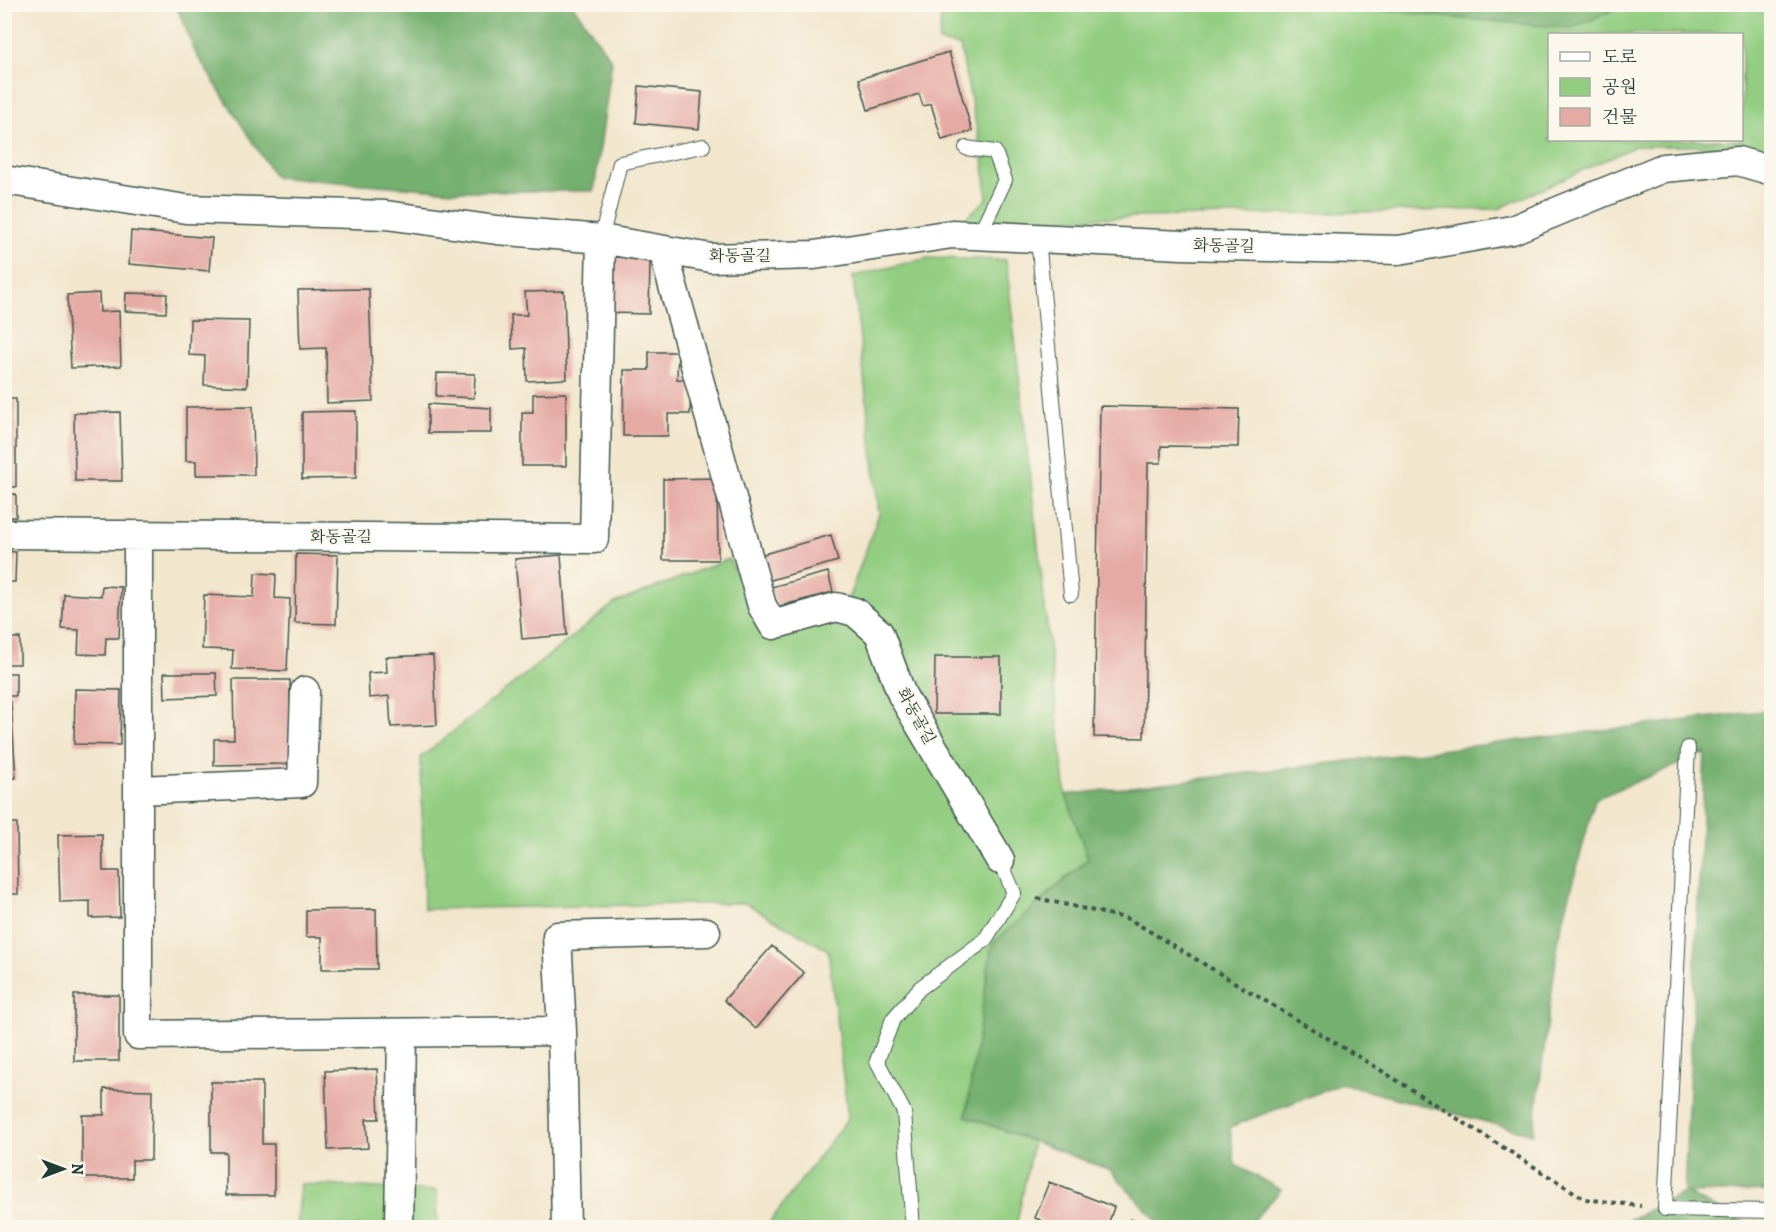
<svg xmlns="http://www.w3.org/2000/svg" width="1776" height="1232" font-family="Alegreya,'Noto Serif KR',serif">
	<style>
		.green { fill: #93cd81; stroke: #59855a; stroke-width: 1.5; fill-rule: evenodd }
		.forest { fill: #76b06f; stroke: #4a7652; stroke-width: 1.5 }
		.building { fill: #e5aaa4 }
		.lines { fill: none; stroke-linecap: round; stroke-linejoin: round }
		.service-casing { stroke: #3f564b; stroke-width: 16 }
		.minor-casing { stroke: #3f564b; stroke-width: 31 }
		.path { stroke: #3f564b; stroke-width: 4; stroke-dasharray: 4.5 4.5; stroke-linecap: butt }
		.service { stroke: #fff; stroke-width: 14 }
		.minor { stroke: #fff; stroke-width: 28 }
		.labels { text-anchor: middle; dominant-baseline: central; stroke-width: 4.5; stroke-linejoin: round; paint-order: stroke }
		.street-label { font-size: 16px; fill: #1f3d34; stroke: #fbf7ec }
	</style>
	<rect width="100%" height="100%" fill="#fbf7ec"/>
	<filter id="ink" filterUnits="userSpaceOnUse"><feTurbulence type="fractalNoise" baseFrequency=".0167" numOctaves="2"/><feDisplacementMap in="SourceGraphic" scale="12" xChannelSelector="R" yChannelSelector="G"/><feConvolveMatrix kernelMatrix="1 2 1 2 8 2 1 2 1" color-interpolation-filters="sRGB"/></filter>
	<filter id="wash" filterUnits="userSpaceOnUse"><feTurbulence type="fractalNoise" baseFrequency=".008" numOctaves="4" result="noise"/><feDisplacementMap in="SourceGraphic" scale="24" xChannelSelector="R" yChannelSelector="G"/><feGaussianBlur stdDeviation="1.35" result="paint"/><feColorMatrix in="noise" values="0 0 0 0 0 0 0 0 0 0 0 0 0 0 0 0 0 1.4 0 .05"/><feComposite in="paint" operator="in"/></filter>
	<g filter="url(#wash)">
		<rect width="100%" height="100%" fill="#f2e6cd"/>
		<path class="green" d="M 942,4 L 1771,5 L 1771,156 L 1737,146 L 1635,146 L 1498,209 L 962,221 L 987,199 L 984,164 L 960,46 L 939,42 ZM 1550,34 L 1742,34 L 1742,140 L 1550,140 Z
			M 928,258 L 1006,260 L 1066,795 L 1088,859 L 992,944 L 966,1116 L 1033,1142 L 1016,1227 L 766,1227 L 848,1118 L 828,950 L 745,903 L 424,909 L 421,757 L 615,603 L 729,559 L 767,634 L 849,597 L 879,514 L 853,276 Z
			M 301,1184 L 437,1191 L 437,1227 L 297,1228 Z"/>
		<path class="forest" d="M 176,5 L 573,5 L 612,61 L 594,191 L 453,191 L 275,177 L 196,54 Z
			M 1335,5 L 1625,4 L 1625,5 L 1572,28 L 1454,18 Z
			M 1771,710 L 1771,1191 L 1685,1193 L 1753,1227 L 1614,1227 L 1684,1193 L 1705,753 L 1595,799 L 1559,936 L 1533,1134 L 1341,1084 L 1230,1127 L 1235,1165 L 1281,1190 L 1247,1227 L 1163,1228 L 1110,1170 L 966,1116 L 992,944 L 1088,859 L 1066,795 Z"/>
		<g id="blocks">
			<path class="building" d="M 949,52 L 972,131 L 942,140 L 931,104 L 923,106 L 919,94 L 868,110 L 859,79 Z
				M 639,86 L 702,92 L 699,129 L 636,123 Z
				M 131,231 L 212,238 L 209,271 L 129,264 Z
				M 611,257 L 650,258 L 649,314 L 610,313 Z
				M 369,289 L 373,401 L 327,403 L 326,348 L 300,349 L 298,290 Z
				M 564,291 L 567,379 L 527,381 L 526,348 L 512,349 L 511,315 L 527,315 L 525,292 Z
				M 99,293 L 100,312 L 119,311 L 121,366 L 71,368 L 67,295 Z
				M 126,293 L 167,294 L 166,313 L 125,311 Z
				M 190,320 L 249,321 L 247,387 L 204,385 L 205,356 L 189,355 Z
				M 649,352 L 678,352 L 677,379 L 691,380 L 690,414 L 668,414 L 668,436 L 623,436 L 624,370 L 649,370 Z
				M 437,373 L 475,374 L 474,398 L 436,396 Z
				M 566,393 L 566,466 L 522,466 L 522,412 L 533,412 L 533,394 Z
				M 4,399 L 16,399 L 16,487 L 4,487 Z
				M 428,404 L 491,408 L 491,433 L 428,433 Z
				M 253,406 L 254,475 L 196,475 L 196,461 L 186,461 L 186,407 Z
				M 1100,406 L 1239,409 L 1238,447 L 1161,446 L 1161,463 L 1148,463 L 1144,738 L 1094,737 Z
				M 356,411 L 356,478 L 302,479 L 302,412 Z
				M 120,412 L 122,481 L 75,481 L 74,413 Z
				M 717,478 L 718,560 L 663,560 L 663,479 Z
				M 4,494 L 16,494 L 16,517 L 4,517 Z
				M 831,535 L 838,561 L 767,581 L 760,555 Z
				M 4,551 L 16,552 L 15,582 L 4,582 Z
				M 296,554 L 338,555 L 336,624 L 295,623 Z
				M 561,555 L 567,635 L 522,639 L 515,559 Z
				M 828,572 L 833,592 L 776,607 L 771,587 Z
				M 255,573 L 276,574 L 275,598 L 290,599 L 287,671 L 232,669 L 233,650 L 202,649 L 204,595 L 254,597 Z
				M 102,586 L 121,587 L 119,638 L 106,638 L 105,655 L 78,654 L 79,630 L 62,629 L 64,594 L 101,596 Z
				M 4,638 L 20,638 L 20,664 L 4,664 Z
				M 433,655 L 437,725 L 391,727 L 389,696 L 369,698 L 368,673 L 387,672 L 386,657 Z
				M 935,657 L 1001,657 L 1001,714 L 934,714 Z
				M 4,673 L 16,673 L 16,696 L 4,696 Z
				M 164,673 L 216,673 L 217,696 L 165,698 Z
				M 233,680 L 290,680 L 290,764 L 214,765 L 214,739 L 234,739 Z
				M 75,689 L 121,690 L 120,745 L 74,744 Z
				M 11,702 L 16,778 L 4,779 L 4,703 Z
				M 4,823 L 17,823 L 18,894 L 4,894 Z
				M 102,834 L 103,871 L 119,871 L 120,917 L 90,918 L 90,901 L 60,902 L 58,835 Z
				M 376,909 L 377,969 L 322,969 L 322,937 L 306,937 L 306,910 Z
				M 772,946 L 804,973 L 756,1029 L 724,1000 Z
				M 74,995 L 119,995 L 119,1061 L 74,1061 Z
				M 377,1069 L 379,1119 L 366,1119 L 368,1148 L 328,1150 L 325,1071 Z
				M 211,1082 L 262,1082 L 262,1144 L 274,1144 L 274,1195 L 226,1195 L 226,1152 L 211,1152 Z
				M 104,1089 L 152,1090 L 151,1160 L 132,1160 L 132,1178 L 82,1178 L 82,1115 L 104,1115 Z
				M 1049,1182 L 1114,1207 L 1107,1228 L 1062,1228 L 1035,1218 Z
				M 1130,1219 L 1151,1227 L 1151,1228 L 1127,1228 Z"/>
		</g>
	</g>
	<g filter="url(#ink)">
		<use href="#blocks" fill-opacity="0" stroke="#3f564b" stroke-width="1.5"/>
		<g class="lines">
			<defs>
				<path id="service" d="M 966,148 L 995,152 L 1005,180 L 979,235
					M 1038,238 L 1071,594
					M 601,239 L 620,163 L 703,146
					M 1688,748 L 1665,1209 L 1772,1211
					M 913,1228 L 904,1112 L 877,1061 L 893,1019 L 920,988 L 985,940 L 1014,893 L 1000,860"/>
				<path id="minor" d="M 4,180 L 186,209 L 386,215 L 497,230 L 601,239 L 711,258 L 814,255 L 952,234 L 1182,245 L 1399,250 L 1512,230 L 1663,168 L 1738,161 L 1772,171
					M 663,250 L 762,606 L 773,625 L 836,607 L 855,612 L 879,633 L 902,695 L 1000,860
					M 4,534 L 594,539 L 601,239
					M 138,535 L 138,1035 L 562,1031 L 557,936 L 706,932
					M 138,790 L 302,783 L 305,691
					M 562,1031 L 566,1228
					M 399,1228 L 402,1033"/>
			</defs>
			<use href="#service" class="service-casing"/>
			<use href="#minor" class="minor-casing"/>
			<path class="path" d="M 1037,898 L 1129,919 L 1382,1071 L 1585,1199 L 1641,1206"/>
			<use href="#service" class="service"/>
			<use href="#minor" class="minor"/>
		</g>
	</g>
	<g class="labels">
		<g class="street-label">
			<text transform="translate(1224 246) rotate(1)">화동골길</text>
			<text x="740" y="256">화동골길</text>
			<text x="341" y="537">화동골길</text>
			<text transform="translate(916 716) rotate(61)">화동골길</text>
		</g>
	</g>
	<rect width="1776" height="1232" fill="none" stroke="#fbf7ec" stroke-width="24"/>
	<rect x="1548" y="33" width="195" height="108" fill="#fbf7ec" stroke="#a3ada2" stroke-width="1.5"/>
	<rect x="1560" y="52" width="30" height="9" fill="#ffffff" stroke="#a3ada2" stroke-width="1.5"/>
	<text x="1602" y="63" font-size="18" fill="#1f3d34">도로</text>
	<rect x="1560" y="78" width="30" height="18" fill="#93cd81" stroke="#a3ada2" stroke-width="1.5"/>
	<text x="1602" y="93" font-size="18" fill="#1f3d34">공원</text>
	<rect x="1560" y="108" width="30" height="18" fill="#e5aaa4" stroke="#a3ada2" stroke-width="1.5"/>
	<text x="1602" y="123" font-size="18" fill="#1f3d34">건물</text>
	<g transform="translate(63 1169) rotate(90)" stroke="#fbf7ec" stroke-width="4.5" paint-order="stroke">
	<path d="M0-4.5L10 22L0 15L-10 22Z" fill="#1f3d34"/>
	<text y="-9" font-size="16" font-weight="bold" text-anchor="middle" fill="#1f3d34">N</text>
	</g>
</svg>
